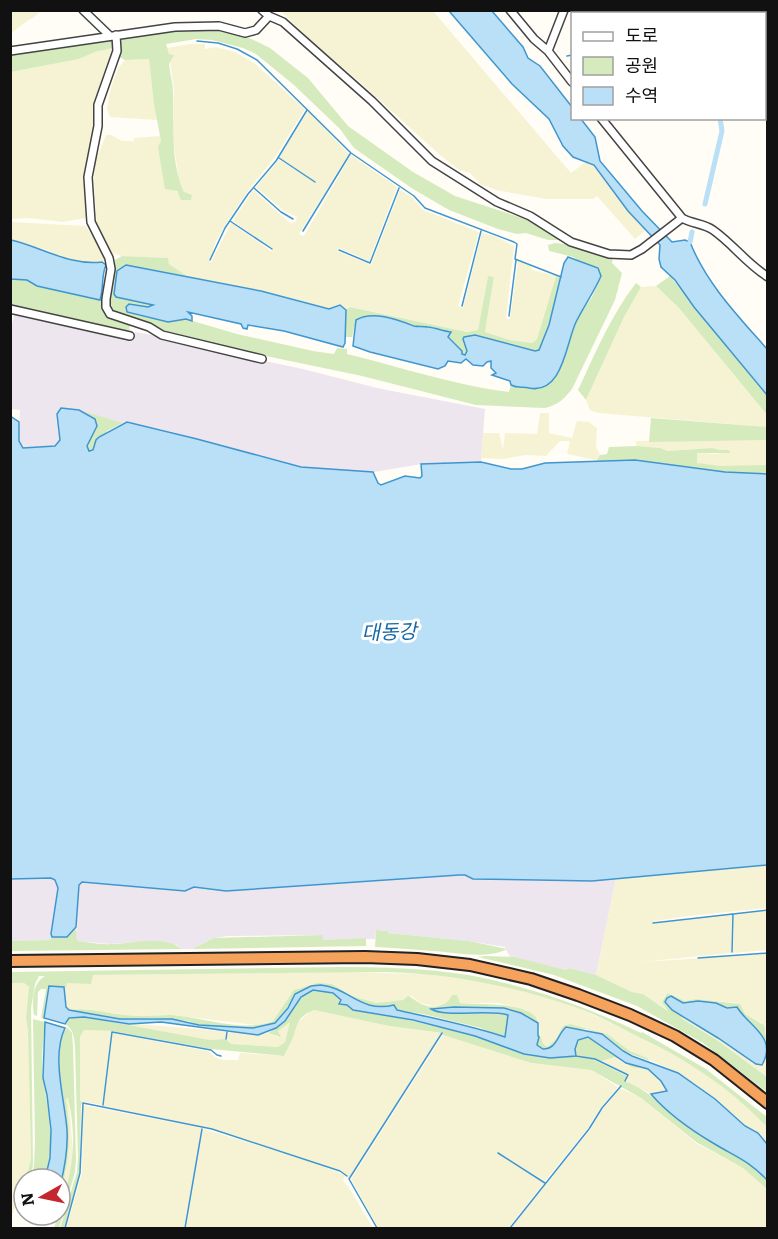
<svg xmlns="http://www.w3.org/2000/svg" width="778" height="1239" font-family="Literata,'Noto Sans KR',serif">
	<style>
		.industrial { fill: #eee6ef }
		.farmland { fill: #f6f3d4 }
		.green { fill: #d5ebbd }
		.water { fill: #b9e0f7; stroke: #3f96cf; stroke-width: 1.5 }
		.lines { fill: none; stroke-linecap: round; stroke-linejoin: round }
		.stream { stroke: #3f96cf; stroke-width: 1.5 }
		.canal { stroke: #b9e0f7; stroke-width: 5 }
		.minor-casing { stroke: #444; stroke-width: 10 }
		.highway-casing { stroke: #222; stroke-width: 14 }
		.minor { stroke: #fff; stroke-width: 7 }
		.highway { stroke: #f5a25d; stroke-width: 10 }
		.labels { text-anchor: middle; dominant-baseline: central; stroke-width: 6; stroke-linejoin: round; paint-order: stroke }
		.water-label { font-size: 20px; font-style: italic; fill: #1768a6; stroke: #fff }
	</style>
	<rect width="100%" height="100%" fill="#fffdf5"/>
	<path class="industrial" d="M 15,312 L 133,341 L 135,332 L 157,336 L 189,345 L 303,369 L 377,388 L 485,409 L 481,462 L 422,464 L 374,472 L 307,468 L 160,429 L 123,423 L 65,408 L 57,414 L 60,440 L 58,444 L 50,447 L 23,448 L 19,441 L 20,410 L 11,409 L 10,332 Z
		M 459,875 L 465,875 L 473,879 L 577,881 L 616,879 L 596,975 L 569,968 L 566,970 L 510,957 L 505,947 L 468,941 L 388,933 L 388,931 L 376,930 L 375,939 L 322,940 L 322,935 L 228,936 L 214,938 L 192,949 L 182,949 L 177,945 L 141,942 L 109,944 L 76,941 L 79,885 L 82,882 L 185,891 L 194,887 L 226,891 Z
		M 52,878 L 55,880 L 58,888 L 51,940 L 11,941 L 10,879 Z"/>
	<path class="farmland" d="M 11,11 L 41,11 L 32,19 L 30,19 L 11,33 Z
		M 281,11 L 433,11 L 571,173 L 586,162 L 594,165 L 628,211 L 646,230 L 635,239 L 597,196 L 593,199 L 546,199 L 496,190 L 480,184 L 470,173 L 459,170 L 440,155 L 354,77 L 312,42 Z
		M 190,44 L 205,44 L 205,49 L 216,47 L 235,52 L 254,63 L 305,109 L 276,156 L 250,188 L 229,219 L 216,241 L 209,262 L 211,262 L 231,223 L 271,251 L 274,250 L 233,221 L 253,190 L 291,224 L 296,221 L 297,217 L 284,211 L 256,187 L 279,160 L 317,183 L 279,157 L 308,111 L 349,154 L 299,234 L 304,236 L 351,155 L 397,187 L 369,261 L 339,248 L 337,251 L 371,265 L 400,190 L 412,197 L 423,210 L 479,232 L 458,306 L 463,308 L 482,233 L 494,236 L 514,246 L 506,319 L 510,319 L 518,261 L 531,266 L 532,270 L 556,276 L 537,339 L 532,343 L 510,340 L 485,332 L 494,278 L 488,276 L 478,330 L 467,332 L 370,311 L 350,307 L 346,310 L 340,305 L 329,309 L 261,291 L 192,279 L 186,277 L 187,276 L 169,264 L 168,258 L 122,256 L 111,253 L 97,226 L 94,183 L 95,162 L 106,135 L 111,135 L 122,141 L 134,141 L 134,138 L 160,136 L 174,190 L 180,195 L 184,192 L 179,179 L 173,140 L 174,90 L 169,54 L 166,48 Z
		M 113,48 L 96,95 L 93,113 L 94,131 L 85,181 L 86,218 L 63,222 L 28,218 L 11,219 L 11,72 L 79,59 L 95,52 Z
		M 149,59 L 157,120 L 110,117 L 107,109 L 110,91 L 118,68 L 125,60 Z
		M 11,222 L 86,226 L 107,260 L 95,263 L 72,261 L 56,256 L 50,251 L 11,240 Z
		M 656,286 L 679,308 L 767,415 L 767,427 L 598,413 L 590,410 L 586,400 L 624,317 L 641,287 Z
		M 540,413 L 549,413 L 549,433 L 572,438 L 577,421 L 589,422 L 597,428 L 596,447 L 600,455 L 596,460 L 567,454 L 570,441 L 560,441 L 546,456 L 525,455 L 503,459 L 481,458 L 483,433 L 499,433 L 503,449 L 505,433 L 537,434 Z
		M 682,440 L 767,440 L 767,465 L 743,467 L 711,466 L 697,463 L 697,453 L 719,454 L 720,450 L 712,448 L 667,451 L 661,448 L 637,446 L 635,441 Z
		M 767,865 L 767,908 L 688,916 L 655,921 L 652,924 L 732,913 L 731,953 L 641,962 L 767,954 L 767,1035 L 762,1023 L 745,1014 L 736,1003 L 696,999 L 685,1001 L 667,993 L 663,998 L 672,1013 L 643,994 L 632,992 L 596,975 L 616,879 Z
		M 767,911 L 767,950 L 733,953 L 734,914 Z
		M 340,972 L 423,974 L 490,982 L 535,993 L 576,1007 L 657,1044 L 710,1077 L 751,1110 L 767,1127 L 767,1144 L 758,1133 L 745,1126 L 697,1085 L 674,1071 L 630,1051 L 607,1034 L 570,1024 L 563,1026 L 556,1039 L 547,1047 L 541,1040 L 538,1019 L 526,1010 L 498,1003 L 460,1003 L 457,995 L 452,995 L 449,1003 L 445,1005 L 433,1006 L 420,1003 L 412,996 L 403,1000 L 376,1003 L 352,996 L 332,984 L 312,984 L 298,989 L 273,1021 L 256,1025 L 172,1015 L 132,1016 L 86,1009 L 69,1010 L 66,1007 L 64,987 L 66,987 L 66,983 L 93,975 Z
		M 11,983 L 24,983 L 29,987 L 29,997 L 26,1019 L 28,1031 L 31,1159 L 28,1172 L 24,1179 L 11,1219 Z
		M 314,1010 L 389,1026 L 441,1033 L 349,1178 L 341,1170 L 312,1162 L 345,1175 L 343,1181 L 348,1186 L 373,1228 L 186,1228 L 203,1129 L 301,1158 L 212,1129 L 103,1106 L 113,1033 L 208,1051 L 216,1058 L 224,1060 L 238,1060 L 240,1053 L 284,1056 L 291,1042 L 296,1024 L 311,1011 Z
		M 680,1017 L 687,1018 L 744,1056 L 762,1065 L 767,1057 L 767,1077 L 717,1040 Z
		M 291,1020 L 285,1042 L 278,1047 L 231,1044 L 226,1039 L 229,1031 L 252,1035 L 268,1033 L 278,1037 L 278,1031 Z
		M 124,1023 L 223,1031 L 226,1032 L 225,1040 L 210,1040 L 124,1026 Z
		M 84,1030 L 112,1031 L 102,1105 L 80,1101 L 80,1037 Z
		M 443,1035 L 531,1063 L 591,1070 L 618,1087 L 600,1109 L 588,1128 L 545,1181 L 497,1152 L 544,1183 L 508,1228 L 378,1228 L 351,1179 Z
		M 615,1057 L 628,1066 L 648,1069 L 661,1081 L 667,1091 L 651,1094 L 626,1081 L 628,1075 L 601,1061 L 602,1059 Z
		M 620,1088 L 641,1098 L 696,1143 L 743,1168 L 767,1189 L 767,1228 L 511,1228 L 590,1130 L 600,1113 Z
		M 69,1098 L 73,1154 L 71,1171 L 60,1211 L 60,1194 L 66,1172 L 68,1119 L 66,1099 Z
		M 83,1105 L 202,1128 L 184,1228 L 66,1228 L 82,1173 Z"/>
	<path class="green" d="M 193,29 L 214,29 L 241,34 L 270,48 L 308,78 L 348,126 L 413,172 L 455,196 L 528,220 L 561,240 L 548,240 L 526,233 L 517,234 L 498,229 L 449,210 L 413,189 L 354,148 L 340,129 L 294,85 L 256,54 L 243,48 L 212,40 L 196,39 L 166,44 L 169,54 L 174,55 L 169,64 C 170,74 173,83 173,93 C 174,126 170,161 184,192 L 192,195 L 191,200 L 181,200 L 177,191 L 165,189 L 158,147 L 161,141 L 154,104 L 149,59 L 125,60 L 119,57 L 121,41 L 125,38 Z
		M 112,39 L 114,42 L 113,48 L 95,52 L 79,59 L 11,72 L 11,54 Z
		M 555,243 L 573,245 L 613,258 L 612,263 L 622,273 L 615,300 L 572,389 C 563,400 558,405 545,408 L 476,405 L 362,376 L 170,336 L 111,311 L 109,305 L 115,260 L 122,256 L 168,258 L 169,264 L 187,276 L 126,265 L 117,271 L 114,294 L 154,305 L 148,307 L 129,304 L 127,312 L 168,322 L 186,319 L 237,334 L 313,351 L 334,354 L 337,348 L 347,349 L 347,354 C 401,367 453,385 509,392 L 511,385 L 517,388 L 529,388 L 565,354 L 575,322 L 592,297 L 601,276 L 573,257 L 549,251 L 548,245 Z
		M 488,276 L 494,277 L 485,332 L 510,340 L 532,343 L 537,339 L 556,276 L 561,279 L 549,325 L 539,350 L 535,351 L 475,335 L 463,343 L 467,347 L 466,355 L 462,354 L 462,351 C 454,341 445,332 433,328 C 427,326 420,328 414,326 C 398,320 373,310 356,320 L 352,337 L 345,337 L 346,310 L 350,307 L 467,332 L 478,330 Z
		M 670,276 L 767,395 L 767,415 L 679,308 L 656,286 Z
		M 11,279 L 27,280 L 37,286 L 96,300 L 104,300 L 112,318 L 130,325 L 129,332 L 112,330 L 11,306 Z
		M 636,283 L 641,287 L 624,317 L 586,400 L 578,390 C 595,354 611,315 636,283 Z
		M 79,410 L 123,423 L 107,431 L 93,450 L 89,451 L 87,446 L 97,423 L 93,417 Z
		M 651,418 L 767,427 L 767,440 L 649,442 Z
		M 637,446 L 661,448 L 667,451 L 712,448 L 720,450 L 729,450 L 730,453 L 697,453 L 697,463 L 721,466 L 767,465 L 767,474 L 725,472 L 635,460 L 595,463 L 600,455 L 607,454 L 609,447 Z
		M 76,927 L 77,941 C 88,942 100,945 111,944 C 134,944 162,934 182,949 L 11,951 L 10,941 L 50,940 L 52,937 L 67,937 Z
		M 376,930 L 388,931 L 388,933 L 469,941 L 507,949 C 487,960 454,952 432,951 C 413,949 394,948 375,947 Z
		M 322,935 L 323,940 L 366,938 L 366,946 L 192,949 L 214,938 Z
		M 485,956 L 514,957 L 566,970 L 569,968 L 596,975 L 632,992 L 643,994 L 668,1011 L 662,1002 L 667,993 L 685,1001 L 696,999 L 740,1004 L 745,1014 L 764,1025 L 767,1042 L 737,1007 L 727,1008 L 716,1003 L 698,1001 L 683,1003 L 674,997 L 665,1000 L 665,1002 L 672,1010 L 684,1017 L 681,1018 L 717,1040 L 767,1077 L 767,1092 L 703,1043 L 637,1006 L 554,975 L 478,957 Z
		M 339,967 C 382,967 425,968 468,975 C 529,986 587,1007 641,1033 L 642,1032 L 706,1069 L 767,1117 L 767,1127 C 731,1089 688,1060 641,1038 C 619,1027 598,1015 575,1007 C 513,986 452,974 387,972 L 93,975 L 91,984 L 67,983 L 66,987 L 49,986 L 44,1018 L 41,1018 L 46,989 L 41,989 L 38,992 L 37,1016 L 34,1015 C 32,1002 32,983 45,976 L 39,976 L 35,984 L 31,1008 L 33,1165 L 30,1179 L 26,1179 L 31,1159 L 28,1031 L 26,1019 L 29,987 L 24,983 L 11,983 L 11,972 Z
		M 317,983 L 332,984 L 352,996 L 376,1003 L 403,1000 L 408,996 C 413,998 416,1001 421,1004 C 433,1009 447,1007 452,995 L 457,995 L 460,1003 C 477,1005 536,1001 538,1023 L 521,1013 L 504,1008 L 437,1008 L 440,1013 L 471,1012 L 508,1015 L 505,1037 L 491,1034 L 481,1028 L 423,1014 L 397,1010 L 394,1005 L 372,1007 L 364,1004 L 330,986 L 308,987 L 298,993 L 275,1023 L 253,1028 L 199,1025 L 189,1021 L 152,1018 L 120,1019 L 69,1010 C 88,1007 106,1013 125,1015 C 140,1017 156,1015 171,1015 C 204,1017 241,1033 273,1021 L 294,990 Z
		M 319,989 L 336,995 L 341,1000 L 339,1004 L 347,1005 L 353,1010 L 383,1014 L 475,1036 L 524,1054 L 555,1058 L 566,1055 L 592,1059 L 627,1076 L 625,1081 C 653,1092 673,1116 697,1133 C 722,1151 745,1157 767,1180 L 767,1189 L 743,1168 L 696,1142 L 641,1098 L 591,1070 L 531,1063 L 443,1035 L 442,1033 L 389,1026 L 314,1010 C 294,1018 298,1027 291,1042 C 289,1047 286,1051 284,1056 L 211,1049 L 112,1031 L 84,1030 L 80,1037 L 80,1101 L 83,1102 L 81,1105 L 80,1173 L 64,1228 L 60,1228 L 77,1172 L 78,1159 L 75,1047 C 74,1037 74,1030 65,1024 L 67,1019 L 84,1017 L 210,1040 L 226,1039 L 231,1044 L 278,1047 L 285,1042 L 290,1022 L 278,1031 L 281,1037 L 268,1033 C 289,1022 297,991 319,989 Z
		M 33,1019 L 45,1022 C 43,1040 41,1060 43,1078 C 49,1115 55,1142 45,1179 L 31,1179 L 34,1165 L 35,1141 Z
		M 570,1024 L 607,1034 L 630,1051 L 647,1058 L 650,1061 L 623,1051 L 605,1035 L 586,1029 L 574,1030 L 561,1034 C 557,1044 547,1054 537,1045 L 539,1033 L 543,1043 L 547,1047 L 556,1039 L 563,1026 Z
		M 67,1027 L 72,1033 L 73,1047 L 76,1159 L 75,1172 L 59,1228 L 54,1228 C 69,1182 80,1150 68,1098 L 66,1099 C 71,1134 70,1161 60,1194 L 65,1162 L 67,1133 L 59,1066 L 61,1038 Z
		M 584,1036 L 588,1037 L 626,1063 L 642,1067 C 630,1071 625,1061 615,1057 L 601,1061 C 592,1056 582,1059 574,1053 C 575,1046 578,1039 584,1036 Z"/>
	<path class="water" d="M 449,11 L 492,11 L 523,47 L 528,58 L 540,66 L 572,107 L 572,118 L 581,119 L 595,137 L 600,161 L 642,211 L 672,242 L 685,240 L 690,242 C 706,283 738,316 767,349 L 767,395 L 694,307 L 675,280 L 661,267 L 659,259 L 660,245 L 628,211 L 594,165 L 573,157 L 563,146 L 549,119 L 512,84 Z
		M 11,240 C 42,247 69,266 102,262 L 106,265 C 101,276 104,287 100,300 L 37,286 L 27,280 L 11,279 Z
		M 568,257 L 598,268 L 601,276 C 594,292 584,306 576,322 C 566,343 563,395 529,388 C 523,386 518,389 511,385 L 510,381 L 492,375 L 496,373 L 491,368 L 491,361 L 487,362 L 483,366 L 473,365 L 466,359 L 461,363 L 448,361 L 445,366 L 438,369 L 370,352 L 353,346 L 356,320 C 373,310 398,320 414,326 C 418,327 424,326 428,327 C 436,328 443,331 451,332 L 448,337 L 462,351 L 462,354 L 465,355 L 467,351 L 463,339 L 464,337 L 475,335 L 535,351 L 539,350 L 549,325 L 564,263 Z
		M 126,265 L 261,291 L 329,309 L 340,305 L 346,310 L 345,343 L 343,347 L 284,331 L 248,325 L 247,329 L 243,328 L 241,324 L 188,312 L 192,316 L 192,321 L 186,319 L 168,322 L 127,312 L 126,307 L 129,304 L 148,307 L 153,305 L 116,297 L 114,294 L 117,271 Z
		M 61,408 L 79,410 L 95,419 L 97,426 L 87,446 L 89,451 L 93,450 L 96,440 L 99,437 L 127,422 L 197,439 L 301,467 L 373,472 L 378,483 L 381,485 L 405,476 L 420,478 L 422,476 L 421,464 L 481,462 L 511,469 L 522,469 L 545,463 L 635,460 L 725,472 L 767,474 L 767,865 L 592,881 L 473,879 L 465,875 L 459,875 L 226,891 L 194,887 L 185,891 L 82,882 L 79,885 L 76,927 L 67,937 L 52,937 L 51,934 L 58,888 L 55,880 L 51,878 L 11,879 L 10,416 L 19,422 L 19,441 L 23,448 L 55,446 L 60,440 L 57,414 Z
		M 321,985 C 350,988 360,1013 394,1005 L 397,1010 C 433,1018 469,1025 505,1037 L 508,1015 C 489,1009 445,1018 431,1009 L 454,1007 L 504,1008 L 521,1013 L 538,1023 L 538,1036 L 539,1037 L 537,1045 L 543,1049 C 557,1049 557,1035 566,1027 L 602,1034 L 623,1051 L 632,1056 L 678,1073 L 715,1099 L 745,1126 L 758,1133 L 767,1144 L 767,1180 C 748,1160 736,1157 713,1143 C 691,1130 668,1114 651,1094 L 667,1091 L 661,1081 L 648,1069 L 626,1063 L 588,1037 L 578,1040 L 575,1049 L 576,1056 L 550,1058 L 524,1054 L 475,1036 L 413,1020 L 353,1010 L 347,1005 L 339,1004 L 341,1000 L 333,993 L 313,990 L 301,997 L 285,1021 L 276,1028 L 258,1035 L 161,1022 L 129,1024 L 84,1017 L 69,1018 L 65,1024 L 44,1018 L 49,986 L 64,987 L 66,1007 L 69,1010 L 120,1019 L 172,1019 L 199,1025 L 253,1028 L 275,1023 L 288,1008 L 295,994 L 311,986 Z
		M 671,996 L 683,1003 L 698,1001 L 716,1003 L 727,1008 L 737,1007 C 749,1027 778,1037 762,1065 L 756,1064 L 718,1038 L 672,1010 L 665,1002 L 667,998 Z
		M 45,1022 L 65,1028 C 51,1057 65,1100 67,1130 C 68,1149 65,1167 60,1186 L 60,1179 L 45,1179 L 50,1158 L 51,1130 L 47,1095 L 43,1078 Z"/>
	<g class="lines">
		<path class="stream" d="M 696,14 L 702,10
			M 197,41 L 218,43 L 237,49 L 257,60 L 351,153 L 414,196 L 425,208 L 514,242 L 517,244 L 515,259 L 561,277
			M 567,56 L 572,55
			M 279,158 L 315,182
			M 254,188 L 281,212 L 293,219
			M 230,221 L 272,249
			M 303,231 L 350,154
			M 339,250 L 370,263 L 399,188
			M 210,260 L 225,228 L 248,194 L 276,161 L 307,110
			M 462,306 L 481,231
			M 509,316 L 516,260
			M 653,923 L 768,910
			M 732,952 L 733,914
			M 698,958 L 768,953
			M 226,1039 L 227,1032
			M 576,1056 L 595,1059 L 624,1073 L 628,1075 L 625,1081
			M 103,1105 L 112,1032 L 211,1050 L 217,1055 L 221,1056
			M 498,1153 L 545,1183
			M 65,1228 L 80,1173 L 83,1103 L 212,1129 L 340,1171 L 347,1176
			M 185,1228 L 202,1129
			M 377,1228 L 349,1179 L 442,1033
			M 510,1228 L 589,1129 L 602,1108 L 621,1086"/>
		<path class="canal" d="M 721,14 L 721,10
			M 705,204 L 722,131 L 720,118
			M 690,242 L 692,232"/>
		<defs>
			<path id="minor" d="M 83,10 L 110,36
				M 510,10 L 534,39 L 548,51 L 572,82
				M 709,14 L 714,10
				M 269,16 L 283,22 L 372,101 L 432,161 L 497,202 L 530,216 L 571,242 L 609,254 L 631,255 L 642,249 L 682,218
				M 116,35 L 117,51 L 98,105 L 98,126 L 88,177 L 91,222 L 109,258 L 111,269 L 106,299 L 106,307 L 110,314 L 149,327 L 162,335 L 262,359
				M 10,51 L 175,27 L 219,26 L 245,33 L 256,30 L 269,16 L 262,10
				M 548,51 L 564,10
				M 601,118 L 682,218 C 692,224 703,223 713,230 C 733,244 746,263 768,277
				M 10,309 L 130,336"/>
			<path id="highway" d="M 10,961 L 365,957 L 417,959 L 470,965 L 531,979 L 578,995 L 630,1015 L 675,1036 L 714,1060 L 768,1103"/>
		</defs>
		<use href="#minor" class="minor-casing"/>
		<use href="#highway" class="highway-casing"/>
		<use href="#minor" class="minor"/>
		<use href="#highway" class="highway"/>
	</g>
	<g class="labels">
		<g class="water-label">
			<text transform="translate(389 630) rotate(-2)">대동강</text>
		</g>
	</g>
	<rect width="778" height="1239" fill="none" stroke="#111111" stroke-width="24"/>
	<rect x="571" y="12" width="195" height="108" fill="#ffffff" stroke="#a0a0a0" stroke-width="1.5"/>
	<rect x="583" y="32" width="30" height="9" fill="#ffffff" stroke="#a0a0a0" stroke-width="1.5"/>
	<text x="625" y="42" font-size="18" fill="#111111">도로</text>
	<rect x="583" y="57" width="30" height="18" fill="#d5ebbd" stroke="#a0a0a0" stroke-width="1.5"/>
	<text x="625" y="72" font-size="18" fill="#111111">공원</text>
	<rect x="583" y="87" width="30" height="18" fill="#b9e0f7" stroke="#a0a0a0" stroke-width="1.5"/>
	<text x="625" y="102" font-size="18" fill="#111111">수역</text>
	<g transform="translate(42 1197) rotate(261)"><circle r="28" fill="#ffffff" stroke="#a0a0a0" stroke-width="1.5"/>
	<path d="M0-4.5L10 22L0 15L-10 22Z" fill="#c4262e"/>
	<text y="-9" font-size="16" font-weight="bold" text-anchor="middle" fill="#111111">N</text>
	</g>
</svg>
